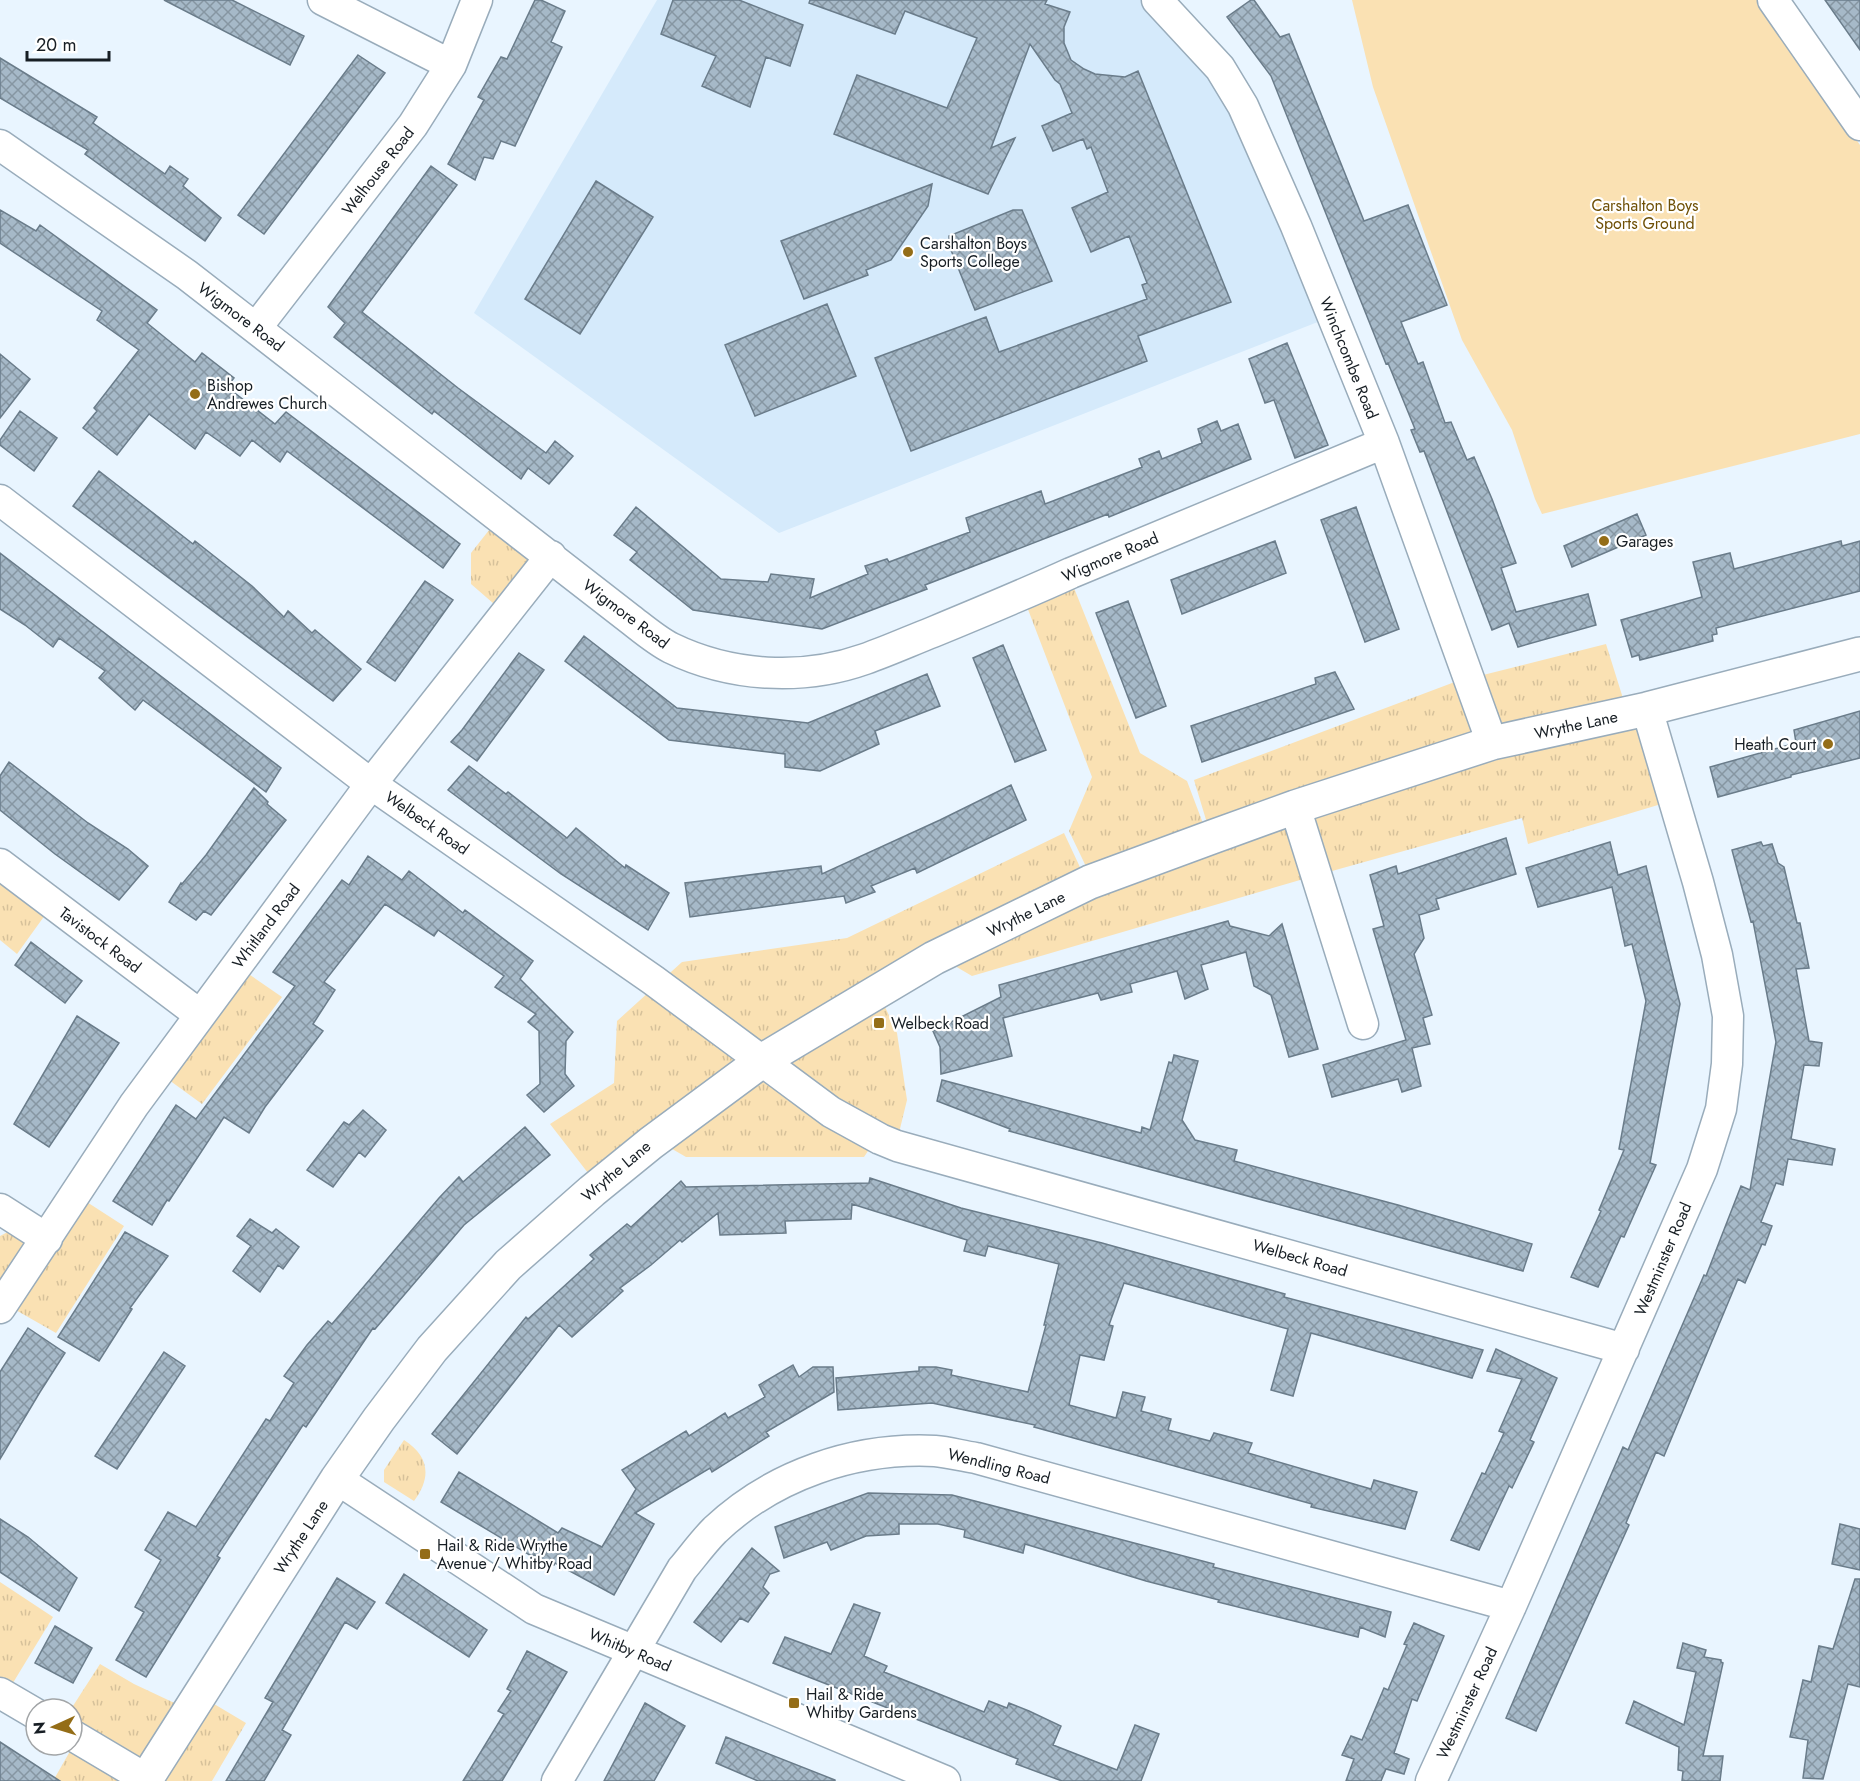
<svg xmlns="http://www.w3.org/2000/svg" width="1860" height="1781" font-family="Jost,sans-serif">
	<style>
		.built { fill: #d5eafb }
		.grass { fill: url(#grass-tufts) }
		.green { fill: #fae1b3 }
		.building { fill: url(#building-cross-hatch); stroke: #6a7c8a; stroke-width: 1.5 }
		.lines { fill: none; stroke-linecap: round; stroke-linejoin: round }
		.minor-casing { stroke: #99acbb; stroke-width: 33 }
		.secondary-casing { stroke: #99acbb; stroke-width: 36 }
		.minor { stroke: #fff; stroke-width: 30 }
		.secondary { stroke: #fff; stroke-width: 33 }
		.poi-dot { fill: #946d17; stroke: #fff; stroke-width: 2 }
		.labels { text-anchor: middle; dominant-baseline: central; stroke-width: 4.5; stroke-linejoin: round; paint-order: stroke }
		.street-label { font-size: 16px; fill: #171e24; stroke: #fff }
		.park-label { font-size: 16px; fill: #6e4f05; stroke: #fff }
		.poi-label { font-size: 16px; fill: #171e24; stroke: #fff; text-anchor: start }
	</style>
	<defs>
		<pattern id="grass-tufts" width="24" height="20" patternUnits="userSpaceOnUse" patternTransform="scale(1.5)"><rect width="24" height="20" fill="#fae1b3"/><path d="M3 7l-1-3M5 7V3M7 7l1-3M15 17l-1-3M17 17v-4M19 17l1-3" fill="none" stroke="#d6c19a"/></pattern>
		<pattern id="building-cross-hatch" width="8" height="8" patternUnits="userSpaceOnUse" patternTransform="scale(1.5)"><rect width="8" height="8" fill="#a6b9c8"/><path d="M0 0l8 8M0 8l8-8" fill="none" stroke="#8696a2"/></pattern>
	</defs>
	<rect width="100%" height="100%" fill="#e9f5ff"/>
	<path class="built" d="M 657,0 L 1157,0 L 1220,68 L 1333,316 L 779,533 L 474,313 Z"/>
	<path class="grass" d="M 497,520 L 545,557 L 501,610 L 471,584 L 471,553 Z
		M 1070,578 L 1140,753 L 1187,781 L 1207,834 L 1092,879 L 1069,831 L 1092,777 L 1024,599 Z
		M 1606,644 L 1626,708 L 1493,740 L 1471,678 Z
		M 1468,677 L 1490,742 L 1210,833 L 1194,780 Z
		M 1644,715 L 1668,802 L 1528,844 L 1522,818 L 1307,878 L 972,976 L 943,959 L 1215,839 Z
		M 1064,833 L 1086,880 L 875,985 L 897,1033 L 907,1100 L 897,1141 L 880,1133 L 864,1157 L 686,1157 L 648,1135 L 595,1182 L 550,1124 L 614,1083 L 617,1021 L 682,962 L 847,938 Z
		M 0,864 L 53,904 L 17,954 L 0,940 Z
		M 237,966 L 282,997 L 202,1104 L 158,1072 Z
		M 76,1195 L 124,1226 L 56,1333 L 0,1301 L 0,1236 L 23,1224 L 47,1238 Z
		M 404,1440 C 429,1456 432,1477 414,1501 L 384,1482 L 384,1470 Z
		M 0,1582 L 53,1617 L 5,1696 L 0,1693 Z
		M 100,1664 L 134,1684 L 183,1707 L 136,1781 L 53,1781 L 81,1732 L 72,1726 L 71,1709 Z
		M 199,1695 L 246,1723 L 212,1781 L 150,1781 Z"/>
	<path class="green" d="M 1352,0 L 1759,0 L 1860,145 L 1860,434 L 1542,514 L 1535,499 L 1512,430 L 1462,340 L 1373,87 Z"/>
	<path class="building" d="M 164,0 L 232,0 L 304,36 L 290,65 Z
		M 535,0 L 541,0 L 565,11 L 551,42 L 562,47 L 515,146 L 501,141 L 493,159 L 484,157 L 475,180 L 448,164 L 484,100 L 478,97 L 501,57 L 507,59 Z
		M 673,0 L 739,0 L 803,25 L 790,66 L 766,57 L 750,107 L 702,86 L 716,56 L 661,34 Z
		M 810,0 L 1047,0 L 1045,4 L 1070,12 L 1064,27 L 1064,43 L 1071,60 L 1084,69 L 1095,74 L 1125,77 L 1138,71 L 1231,302 L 1138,336 L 1147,361 L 911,451 L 875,358 L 986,317 L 999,352 L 1147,299 L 1142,285 L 1147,283 L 1129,236 L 1091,252 L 1072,208 L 1108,192 L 1091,147 L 1087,149 L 1083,139 L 1053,151 L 1042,126 L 1072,113 L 1060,84 L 1055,80 L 1030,44 L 991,148 L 1015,138 L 988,194 L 834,134 L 857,75 L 947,108 L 977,38 L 905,11 L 895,34 L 809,3 Z
		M 1251,0 L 1254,0 L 1280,37 L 1289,34 L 1364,221 L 1408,205 L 1447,305 L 1401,322 L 1418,364 L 1423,362 L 1445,423 L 1451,422 L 1467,460 L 1474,457 L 1492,499 L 1516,563 L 1501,568 L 1516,612 L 1588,594 L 1596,625 L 1518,647 L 1509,623 L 1492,630 L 1424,451 L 1420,452 L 1411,430 L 1415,429 L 1388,363 L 1386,364 L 1271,76 L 1227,17 Z
		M 1825,0 L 1860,0 L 1860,50 Z
		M 358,55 L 385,73 L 264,234 L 238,215 Z
		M 0,58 L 97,117 L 93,123 L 165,174 L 170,166 L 188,179 L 183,186 L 221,218 L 205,241 L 85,154 L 88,150 L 0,98 Z
		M 431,166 L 457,185 L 362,312 L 458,388 L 546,453 L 555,441 L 573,456 L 549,484 L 528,468 L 521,479 L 434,411 L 432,414 L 334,337 L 345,323 L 328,307 Z
		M 596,181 L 653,217 L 580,334 L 525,299 Z
		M 932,184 L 928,206 L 891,260 L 866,270 L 868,275 L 804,299 L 781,241 Z
		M 0,210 L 36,231 L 40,225 L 157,310 L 147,323 L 195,362 L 202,353 L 234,378 L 227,387 L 275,424 L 286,412 L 460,544 L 443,568 L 287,451 L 280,462 L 252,440 L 240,456 L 206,432 L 195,449 L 149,414 L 117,455 L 83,428 L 97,411 L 94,408 L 139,350 L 97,320 L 102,311 L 0,243 Z
		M 1013,210 L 1022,210 L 1052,281 L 975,310 L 949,245 L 949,236 Z
		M 827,304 L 856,376 L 755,416 L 725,345 Z
		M 1287,343 L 1328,445 L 1295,458 L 1274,400 L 1265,403 L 1249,359 Z
		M 0,354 L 30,379 L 0,418 Z
		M 20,411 L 57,438 L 34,471 L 0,445 L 0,440 Z
		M 1217,421 L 1221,431 L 1238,424 L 1251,459 L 1109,517 L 1108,514 L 925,585 L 927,589 L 822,629 L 693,610 L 630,560 L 637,552 L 614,535 L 636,507 L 721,579 L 768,582 L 771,574 L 814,579 L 810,598 L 868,574 L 865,566 L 887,559 L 889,562 L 970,532 L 966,518 L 1041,491 L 1045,504 L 1142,467 L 1139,459 L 1159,451 L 1162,459 L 1202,443 L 1198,429 Z
		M 99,471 L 193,544 L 195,541 L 252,586 L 284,617 L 288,611 L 312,633 L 315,630 L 361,669 L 333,701 L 73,506 Z
		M 1356,507 L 1399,629 L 1365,642 L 1321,520 Z
		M 1637,514 L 1646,535 L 1572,567 L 1564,546 Z
		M 1275,541 L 1286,573 L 1182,614 L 1171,580 Z
		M 1841,541 L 1842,546 L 1860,541 L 1860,591 L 1716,628 L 1717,634 L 1712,635 L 1713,641 L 1640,660 L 1639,655 L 1632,657 L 1621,620 L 1702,597 L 1693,562 L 1730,553 L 1734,569 Z
		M 0,553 L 281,768 L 266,792 L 143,700 L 135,710 L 99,678 L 105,671 L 59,638 L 53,647 L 25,625 L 0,609 Z
		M 425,581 L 453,600 L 395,681 L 367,662 Z
		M 1128,601 L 1166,706 L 1136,718 L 1096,613 Z
		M 584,636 L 677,708 L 808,723 L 927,674 L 940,706 L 875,731 L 879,744 L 820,771 L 785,767 L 785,754 L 669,740 L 565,661 Z
		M 1003,645 L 1046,750 L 1015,762 L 973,658 Z
		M 519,653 L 544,670 L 477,761 L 451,742 L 462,730 Z
		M 1335,672 L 1354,709 L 1202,762 L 1191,726 L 1316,684 L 1315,678 Z
		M 1860,711 L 1860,758 L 1791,775 L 1791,777 L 1718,797 L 1710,767 L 1796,743 L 1794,730 Z
		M 9,762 L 88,823 L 128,849 L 148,866 L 119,900 L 55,854 L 0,810 L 0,776 Z
		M 469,766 L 506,794 L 508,792 L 567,838 L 576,828 L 625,868 L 626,865 L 669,893 L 648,930 L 561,874 L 448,790 Z
		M 1011,785 L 1026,820 L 917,873 L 915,868 L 871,886 L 875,892 L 846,903 L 844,896 L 690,917 L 685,883 L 821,866 L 822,874 L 940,820 Z
		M 254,788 L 268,802 L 267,804 L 286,820 L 211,915 L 204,911 L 196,920 L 169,902 L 181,883 L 182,884 L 206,855 Z
		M 1506,838 L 1516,874 L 1436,899 L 1439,909 L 1419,915 L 1424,938 L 1414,954 L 1432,1015 L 1423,1018 L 1430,1044 L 1412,1048 L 1421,1086 L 1402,1092 L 1398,1079 L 1332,1097 L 1323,1065 L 1406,1040 L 1373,929 L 1384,926 L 1370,875 L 1396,866 L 1398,874 Z
		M 1610,842 L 1618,875 L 1646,866 L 1680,1004 L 1650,1163 L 1656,1165 L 1624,1237 L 1621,1236 L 1598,1287 L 1571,1277 L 1601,1211 L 1599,1210 L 1624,1150 L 1619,1149 L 1646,1001 L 1632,944 L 1625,946 L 1612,887 L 1538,907 L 1526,868 Z
		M 1761,842 L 1763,846 L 1772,844 L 1778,863 L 1784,867 L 1797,923 L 1800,923 L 1809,968 L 1796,969 L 1809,1041 L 1822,1043 L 1819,1066 L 1804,1065 L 1791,1139 L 1835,1149 L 1832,1165 L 1788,1159 L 1783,1185 L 1776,1183 L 1761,1222 L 1772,1226 L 1765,1245 L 1762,1244 L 1745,1283 L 1738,1279 L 1664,1456 L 1656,1452 L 1626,1523 L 1629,1525 L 1536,1731 L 1506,1718 L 1623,1447 L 1628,1450 L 1704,1275 L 1706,1276 L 1741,1186 L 1750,1190 L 1776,1042 L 1753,921 L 1751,922 L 1732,850 Z
		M 368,856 L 402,880 L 409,871 L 463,913 L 465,910 L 533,961 L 520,979 L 573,1032 L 566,1041 L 565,1074 L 574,1086 L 544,1112 L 527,1095 L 540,1084 L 539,1031 L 528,1022 L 536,1014 L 495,987 L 504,976 L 438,930 L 434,936 L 385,904 L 324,982 L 335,990 L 313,1024 L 323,1031 L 265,1107 L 249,1133 L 224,1117 L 169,1201 L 167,1200 L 152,1225 L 113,1201 L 176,1105 L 196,1119 L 295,986 L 273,972 L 342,880 L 349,885 Z
		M 1228,921 L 1230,926 L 1269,936 L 1282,924 L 1318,1049 L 1289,1057 L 1271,995 L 1254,986 L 1246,952 L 1201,965 L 1208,989 L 1185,999 L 1177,971 L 1130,984 L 1132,992 L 1101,1000 L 1098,993 L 1003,1018 L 1012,1056 L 941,1074 L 940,1047 L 933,1031 L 1001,997 L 999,985 Z
		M 31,942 L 82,981 L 65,1003 L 15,965 Z
		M 77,1016 L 119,1043 L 49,1147 L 14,1124 Z
		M 1174,1055 L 1198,1061 L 1182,1120 L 1195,1140 L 1237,1150 L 1234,1161 L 1398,1205 L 1532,1244 L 1523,1271 L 1009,1131 L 1010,1129 L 937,1101 L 942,1080 L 1141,1133 L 1142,1127 L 1150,1130 L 1169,1062 L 1172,1063 Z
		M 363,1110 L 386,1130 L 365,1157 L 359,1152 L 333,1187 L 307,1170 L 344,1122 L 349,1125 Z
		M 525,1127 L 550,1155 L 464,1225 L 375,1329 L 373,1328 L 306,1427 L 303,1425 L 217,1556 L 220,1558 L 146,1677 L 116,1660 L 144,1612 L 135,1607 L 161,1560 L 145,1550 L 168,1512 L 196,1527 L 266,1419 L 270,1421 L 294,1383 L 284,1376 L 307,1345 L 328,1321 L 332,1324 L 439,1198 L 459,1177 L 463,1182 Z
		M 870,1178 L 961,1208 L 1102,1243 L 1285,1294 L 1284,1297 L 1483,1350 L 1472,1378 L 1311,1333 L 1293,1396 L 1271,1390 L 1288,1329 L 1124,1283 L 1109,1325 L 1113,1326 L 1104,1360 L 1080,1355 L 1069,1405 L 1116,1418 L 1123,1392 L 1145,1397 L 1141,1411 L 1171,1419 L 1168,1430 L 1210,1441 L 1214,1433 L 1252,1443 L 1248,1453 L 1371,1489 L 1374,1480 L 1417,1492 L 1405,1529 L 1311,1507 L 1312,1504 L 1034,1427 L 1035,1425 L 932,1403 L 838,1410 L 836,1378 L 919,1371 L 919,1367 L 936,1367 L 952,1370 L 951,1375 L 1028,1392 L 1046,1325 L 1044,1325 L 1059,1264 L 988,1246 L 985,1256 L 964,1251 L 967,1240 L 852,1204 L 851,1219 L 785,1221 L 786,1233 L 720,1235 L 718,1213 L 682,1242 L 680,1240 L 651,1265 L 620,1288 L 623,1291 L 572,1337 L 559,1325 L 457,1454 L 432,1434 L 526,1317 L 528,1319 L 594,1259 L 590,1255 L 627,1224 L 631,1227 L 681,1181 L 686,1187 L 869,1183 Z
		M 250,1219 L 272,1233 L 276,1229 L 299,1247 L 283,1269 L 278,1265 L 260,1292 L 233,1271 L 251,1246 L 237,1236 Z
		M 125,1232 L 168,1256 L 130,1308 L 132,1309 L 99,1361 L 58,1337 Z
		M 28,1328 L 65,1353 L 40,1392 L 0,1459 L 0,1372 Z
		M 1496,1349 L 1557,1378 L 1530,1440 L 1534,1442 L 1512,1488 L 1509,1486 L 1479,1550 L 1451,1540 L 1482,1473 L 1485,1474 L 1504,1433 L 1499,1431 L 1522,1379 L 1487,1371 Z
		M 164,1352 L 185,1366 L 117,1469 L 95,1456 Z
		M 793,1365 L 799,1377 L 813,1367 L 833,1367 L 834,1392 L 766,1432 L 769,1436 L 712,1472 L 710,1468 L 635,1513 L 654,1524 L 614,1595 L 555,1563 L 554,1565 L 534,1555 L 533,1557 L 441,1502 L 459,1472 L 558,1533 L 562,1528 L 602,1547 L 636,1489 L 622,1470 L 686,1431 L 689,1436 L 725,1413 L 728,1418 L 765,1397 L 759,1385 Z
		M 868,1493 L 952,1495 L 1214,1564 L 1213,1567 L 1391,1612 L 1385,1637 L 1360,1627 L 1358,1637 L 1218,1602 L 1219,1600 L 1146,1581 L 1025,1544 L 1023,1553 L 964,1537 L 965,1530 L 938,1524 L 899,1524 L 899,1534 L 866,1536 L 831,1550 L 827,1542 L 784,1558 L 775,1527 Z
		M 0,1519 L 28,1537 L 77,1578 L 59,1611 L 0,1572 Z
		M 1840,1524 L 1860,1529 L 1860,1570 L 1832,1564 Z
		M 752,1548 L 779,1571 L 770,1574 L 763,1587 L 769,1593 L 748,1622 L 740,1618 L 721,1642 L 694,1622 Z
		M 404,1574 L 487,1630 L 469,1657 L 386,1603 Z
		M 337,1578 L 375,1602 L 357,1629 L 345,1622 L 282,1730 L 291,1735 L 264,1781 L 226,1781 L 273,1702 L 265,1698 Z
		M 1855,1579 L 1860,1579 L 1860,1687 L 1848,1684 L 1823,1779 L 1803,1778 L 1808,1740 L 1790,1737 L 1803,1680 L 1811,1682 L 1819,1646 L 1833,1649 Z
		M 854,1604 L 880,1613 L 864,1656 L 887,1666 L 884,1672 L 984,1712 L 989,1701 L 1007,1708 L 1009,1703 L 1029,1711 L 1061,1726 L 1053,1745 L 1117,1770 L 1135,1725 L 1159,1734 L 1141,1781 L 1062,1781 L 1016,1764 L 1018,1759 L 773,1663 L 785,1637 L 831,1654 Z
		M 1414,1623 L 1444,1636 L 1417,1701 L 1412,1699 L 1394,1753 L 1409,1759 L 1404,1774 L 1386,1769 L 1381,1781 L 1346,1781 L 1354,1759 L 1342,1755 L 1351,1736 L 1362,1740 L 1384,1688 L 1388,1690 L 1407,1645 L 1404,1644 Z
		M 55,1626 L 92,1648 L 73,1683 L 35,1663 Z
		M 1683,1643 L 1706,1650 L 1704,1657 L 1721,1660 L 1721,1662 L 1723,1663 L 1703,1756 L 1723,1756 L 1720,1781 L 1682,1781 L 1683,1771 L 1678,1770 L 1679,1747 L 1626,1723 L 1634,1701 L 1684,1725 L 1696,1672 L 1677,1668 Z
		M 527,1651 L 567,1672 L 502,1781 L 463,1781 L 504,1714 L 498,1711 L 511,1691 L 507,1689 Z
		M 645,1703 L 685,1726 L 654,1781 L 604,1781 Z
		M 726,1737 L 835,1780 L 835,1781 L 758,1781 L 716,1763 Z
		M 0,1742 L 60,1781 L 0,1781 Z"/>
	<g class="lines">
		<defs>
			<path id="minor" d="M 323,0 L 451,65
				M 1157,0 L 1220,68 L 1243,106 L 1296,226 L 1384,443 L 1492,743
				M 1773,0 L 1860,125
				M 0,145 L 187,275 L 630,619 C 643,629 657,641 671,648 C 731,677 803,681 865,659 C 888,651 910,641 933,632 C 979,613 1025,594 1071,573 L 1384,443
				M 256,328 L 413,125 L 451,65 L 477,0
				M 0,500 L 371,784 L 653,980 L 831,1112 L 880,1139 L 897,1146 L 1624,1349
				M 1295,807 L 1363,1024
				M 0,864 L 200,1015
				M 0,1209 L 47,1239
				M 0,1308 L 134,1105 L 371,784 L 551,556
				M 337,1479 L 534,1609 L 945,1781
				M 0,1693 L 36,1714
				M 72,1735 L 146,1779
				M 557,1781 L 682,1569 C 693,1556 703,1542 715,1530 C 773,1475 855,1447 935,1451 C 948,1452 962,1456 976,1458 L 1511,1606
				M 1431,1781 L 1511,1606 L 1702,1169 L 1721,1109 L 1727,1064 L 1728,1016 L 1717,955 L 1698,882 L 1647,709"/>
			<path id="secondary" d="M 145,1781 L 337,1479 L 379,1419 L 432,1349 L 508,1265 L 592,1191 L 651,1143 L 763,1060 L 934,958 L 1090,882 L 1212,837 L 1295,807 L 1492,743 L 1647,709 L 1860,654"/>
		</defs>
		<use href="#minor" class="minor-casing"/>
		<use href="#secondary" class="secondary-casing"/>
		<use href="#minor" class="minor"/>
		<use href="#secondary" class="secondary"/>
	</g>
	<g class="poi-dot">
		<circle cx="908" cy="252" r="6"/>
		<circle cx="195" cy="394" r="6"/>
		<circle cx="1604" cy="541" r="6"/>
		<circle cx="1828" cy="744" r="6"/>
		<rect x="873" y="1017" width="12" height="12" rx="3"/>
		<rect x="419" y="1548" width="12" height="12" rx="3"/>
		<rect x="788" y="1697" width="12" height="12" rx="3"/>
	</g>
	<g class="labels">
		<g class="street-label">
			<text transform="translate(378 171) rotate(-52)">Welhouse Road</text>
			<text transform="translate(241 317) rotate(37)">Wigmore Road</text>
			<text transform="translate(1349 358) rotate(68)">Winchcombe Road</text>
			<text transform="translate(1110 557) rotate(-23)">Wigmore Road</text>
			<text transform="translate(626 614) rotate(37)">Wigmore Road</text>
			<text transform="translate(1576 725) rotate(-12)">Wrythe Lane</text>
			<text transform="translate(427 823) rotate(35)">Welbeck Road</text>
			<text transform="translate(1026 914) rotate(-26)">Wrythe Lane</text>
			<text transform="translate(266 926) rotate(-53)">Whitland Road</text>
			<text transform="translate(100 940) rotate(37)">Tavistock Road</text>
			<text transform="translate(616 1171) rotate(-40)">Wrythe Lane</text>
			<text transform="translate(1300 1258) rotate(16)">Welbeck Road</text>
			<text transform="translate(1663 1259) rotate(-67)">Westminster Road</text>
			<text transform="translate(999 1466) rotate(14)">Wendling Road</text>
			<text transform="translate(301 1537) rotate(-57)">Wrythe Lane</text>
			<text transform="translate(630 1650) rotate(23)">Whitby Road</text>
			<text transform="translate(1467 1703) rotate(-65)">Westminster Road</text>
		</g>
		<g class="park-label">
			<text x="1645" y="205">Carshalton Boys<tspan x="1645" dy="18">Sports Ground</tspan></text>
		</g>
		<g class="poi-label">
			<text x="920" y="243">Carshalton Boys<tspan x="920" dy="18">Sports College</tspan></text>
			<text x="207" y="385">Bishop<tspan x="207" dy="18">Andrewes Church</tspan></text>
			<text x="1616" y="541">Garages</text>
			<text x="1816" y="744" text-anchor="end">Heath Court</text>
			<text x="891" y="1023">Welbeck Road</text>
			<text x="437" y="1545">Hail &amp; Ride Wrythe<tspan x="437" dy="18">Avenue / Whitby Road</tspan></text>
			<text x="806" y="1694">Hail &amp; Ride<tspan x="806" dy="18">Whitby Gardens</tspan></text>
		</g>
	</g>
	<g transform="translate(54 1727) rotate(266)"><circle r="28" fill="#ffffff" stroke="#a2a5a7" stroke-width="1.5"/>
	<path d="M0-4.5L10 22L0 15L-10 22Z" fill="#946d17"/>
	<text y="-9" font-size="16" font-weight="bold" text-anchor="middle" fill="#171e24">N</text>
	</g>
	<path d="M27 51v9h82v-9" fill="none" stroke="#171e24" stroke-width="3"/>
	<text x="36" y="51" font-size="18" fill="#171e24" stroke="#ffffff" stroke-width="4.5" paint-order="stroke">20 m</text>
</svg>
